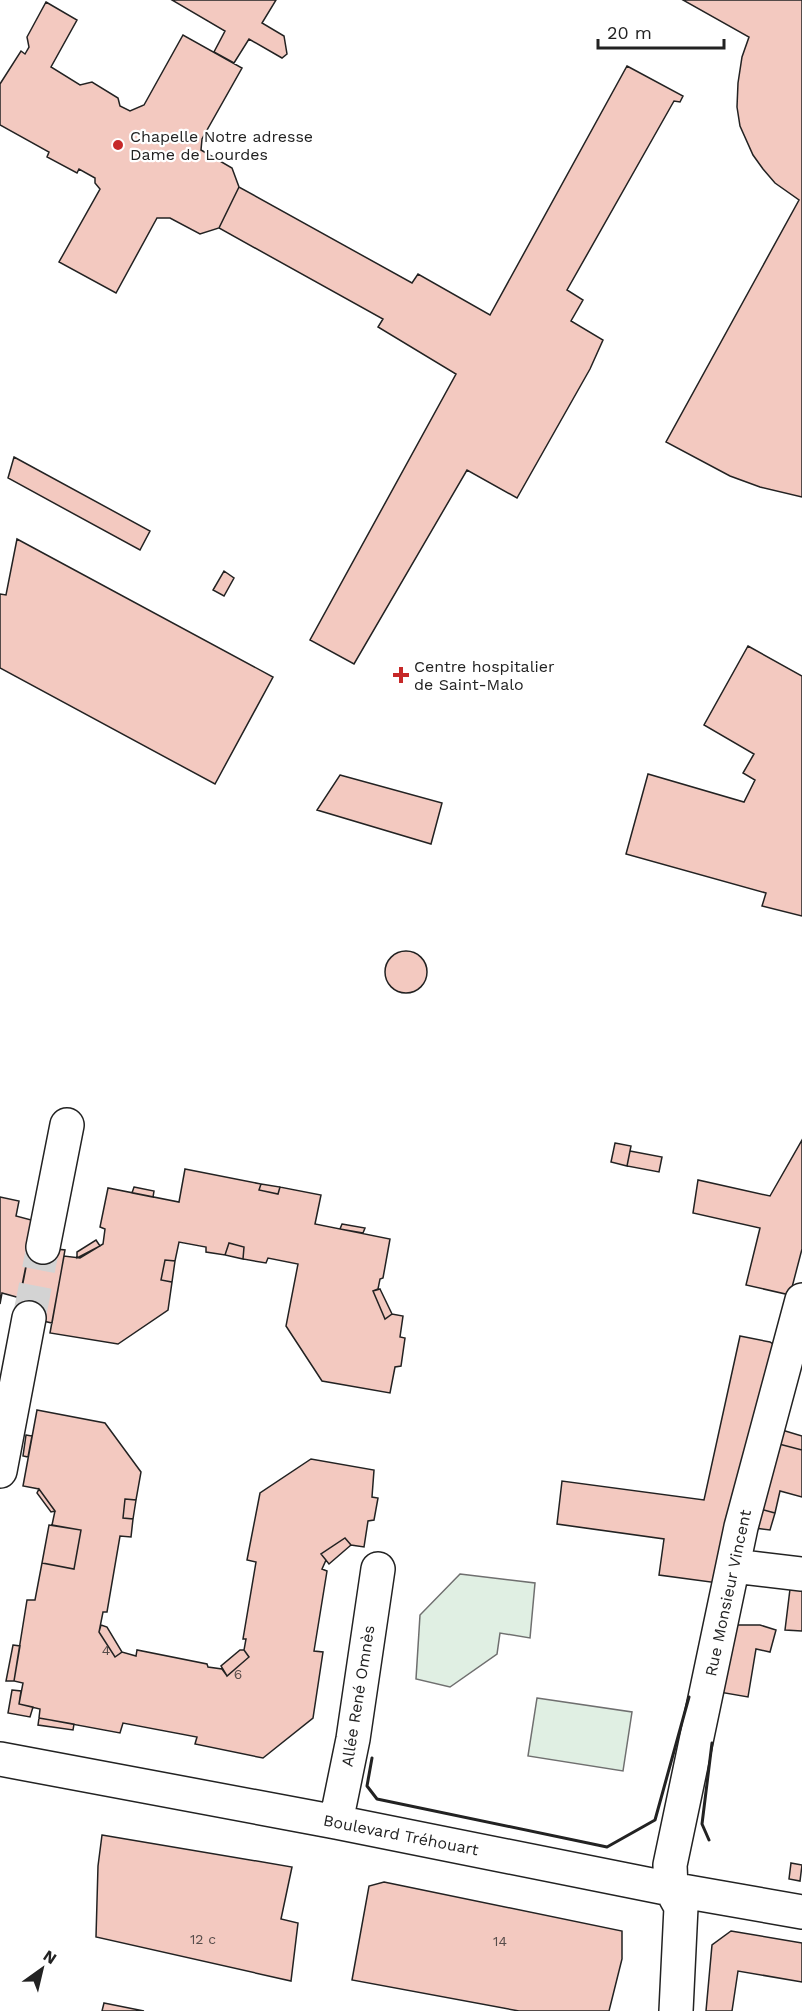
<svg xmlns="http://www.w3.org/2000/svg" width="802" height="2011" font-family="'Work Sans',sans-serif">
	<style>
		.green { fill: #e0efe3; stroke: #6f6f6f; stroke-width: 1.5 }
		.building { fill: #f3c9c0; stroke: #222; stroke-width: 1.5 }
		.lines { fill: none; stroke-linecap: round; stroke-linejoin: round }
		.minor-tunnel { stroke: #d3d3d3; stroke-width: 33; stroke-dasharray: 33 16; stroke-linecap: butt }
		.minor-casing { stroke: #222; stroke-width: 36 }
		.minor { stroke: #fff; stroke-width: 33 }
		.wall { stroke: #222; stroke-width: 3 }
		.poi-dot { fill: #c62828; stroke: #fff; stroke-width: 2 }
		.labels { text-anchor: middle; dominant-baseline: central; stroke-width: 4.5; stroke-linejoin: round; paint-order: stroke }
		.number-label { font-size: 14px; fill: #564c4a }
		.poi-label { font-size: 16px; fill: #222; stroke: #fff; text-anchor: start }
		.street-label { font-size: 16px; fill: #222; stroke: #fff }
	</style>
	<rect width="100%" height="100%" fill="#fff"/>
	<path class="green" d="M 460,1574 L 535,1583 L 530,1638 L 500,1633 L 497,1654 L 450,1687 L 416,1679 L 420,1615 Z
		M 537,1698 L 632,1712 L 623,1771 L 528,1756 Z"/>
	<path class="building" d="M 172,0 L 276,0 L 262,23 L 284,36 L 287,54 L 282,58 L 249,39 L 234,63 L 214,52 L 225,31 Z
		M 683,0 L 802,0 L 802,497 L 760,487 L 730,476 L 666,442 L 799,200 L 775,183 L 763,169 L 753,155 L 740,126 L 737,107 L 738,83 L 742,57 L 749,37 Z
		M 46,2 L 77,20 L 51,67 L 80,85 L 92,82 L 118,98 L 120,106 L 130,111 L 144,105 L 183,35 L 242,68 L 202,139 L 201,150 L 232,168 L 239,187 L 219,228 L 200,234 L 170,218 L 157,218 L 116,293 L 59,262 L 100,189 L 95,183 L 95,178 L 79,169 L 77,173 L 47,157 L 49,152 L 0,125 L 0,84 L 21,51 L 25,54 L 29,47 L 27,37 Z
		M 627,66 L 683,96 L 680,102 L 674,101 L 567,290 L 583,300 L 571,321 L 603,340 L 590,369 L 517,498 L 467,470 L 354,664 L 310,640 L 456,374 L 378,327 L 383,319 L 219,228 L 239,187 L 412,283 L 418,274 L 490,315 Z
		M 14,457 L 150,531 L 140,550 L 8,478 Z
		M 17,539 L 273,677 L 215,784 L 0,668 L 0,594 L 6,595 Z
		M 224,571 L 234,578 L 224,596 L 213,590 Z
		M 748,646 L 802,676 L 802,916 L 762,906 L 766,893 L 626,854 L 648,774 L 744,802 L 755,780 L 743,773 L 754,754 L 704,725 Z
		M 340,775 L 442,803 L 431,844 L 317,810 Z
		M385 972a21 21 0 1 1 42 0a21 21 0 1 1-42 0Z
		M 802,1140 L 802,1249 L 790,1295 L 746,1285 L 760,1228 L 693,1213 L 698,1180 L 770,1196 Z
		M 615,1143 L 631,1146 L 627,1166 L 611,1162 Z
		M 630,1151 L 662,1157 L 659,1172 L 627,1166 Z
		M 185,1169 L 261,1184 L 259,1190 L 278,1194 L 280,1187 L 321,1195 L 315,1224 L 390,1239 L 383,1278 L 380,1279 L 378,1289 L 373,1291 L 385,1319 L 392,1314 L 403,1316 L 400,1337 L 405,1338 L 401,1366 L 395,1367 L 390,1393 L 322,1381 L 286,1326 L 298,1264 L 268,1258 L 266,1263 L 243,1259 L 244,1247 L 229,1243 L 225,1255 L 206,1252 L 206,1247 L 179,1242 L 175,1261 L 165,1260 L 161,1280 L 172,1282 L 168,1310 L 118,1344 L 50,1333 L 64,1256 L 80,1258 L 103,1244 L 105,1229 L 100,1227 L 108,1188 L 179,1202 Z
		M 261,1184 L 280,1187 L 278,1194 L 259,1190 Z
		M 134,1187 L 154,1191 L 153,1197 L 132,1193 Z
		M 0,1197 L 19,1201 L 16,1216 L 35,1221 L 20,1298 L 2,1293 L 0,1304 Z
		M 342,1224 L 365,1228 L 363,1233 L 340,1229 Z
		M 96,1240 L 100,1246 L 77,1258 L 77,1252 Z
		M 229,1243 L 244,1247 L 243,1259 L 225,1255 Z
		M 30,1246 L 65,1250 L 52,1323 L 16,1315 Z
		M 165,1260 L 175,1261 L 172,1282 L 161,1280 Z
		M 380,1289 L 392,1314 L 385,1319 L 373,1291 Z
		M 740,1336 L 770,1342 L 777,1347 L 718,1583 L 659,1575 L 664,1539 L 557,1524 L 562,1481 L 704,1500 Z
		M 37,1410 L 105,1423 L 141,1472 L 136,1500 L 125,1499 L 123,1518 L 133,1519 L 131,1537 L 120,1536 L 107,1612 L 103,1612 L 99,1632 L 115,1657 L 122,1652 L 136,1656 L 137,1650 L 207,1664 L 208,1667 L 222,1669 L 227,1676 L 249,1657 L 244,1650 L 246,1639 L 243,1639 L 256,1562 L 247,1560 L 260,1493 L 311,1459 L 374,1470 L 372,1497 L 378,1498 L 374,1520 L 368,1521 L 364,1547 L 351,1545 L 345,1538 L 321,1554 L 326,1560 L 322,1569 L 327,1571 L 314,1651 L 323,1652 L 313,1718 L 263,1758 L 195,1744 L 197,1737 L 123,1723 L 120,1733 L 39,1718 L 40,1709 L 19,1704 L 23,1683 L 14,1681 L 27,1600 L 35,1600 L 42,1563 L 74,1569 L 81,1530 L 52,1525 L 55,1511 L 39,1489 L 23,1486 Z
		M 782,1430 L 802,1436 L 802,1450 L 779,1444 Z
		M 26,1435 L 32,1436 L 28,1457 L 23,1456 Z
		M 779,1444 L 802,1450 L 802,1497 L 780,1491 L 775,1513 L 760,1509 Z
		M 39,1489 L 55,1511 L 51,1512 L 37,1493 Z
		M 125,1499 L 136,1500 L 133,1519 L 123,1518 Z
		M 760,1509 L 775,1513 L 770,1530 L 755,1528 Z
		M 49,1525 L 81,1530 L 74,1569 L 42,1563 Z
		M 345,1538 L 351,1545 L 329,1564 L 321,1554 Z
		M 790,1589 L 802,1590 L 802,1631 L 785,1630 Z
		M 101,1625 L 107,1627 L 122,1652 L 115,1657 L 99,1632 Z
		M 733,1625 L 760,1625 L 776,1630 L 770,1652 L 756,1649 L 748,1697 L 719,1692 Z
		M 13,1645 L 20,1646 L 14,1681 L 6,1681 Z
		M 240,1650 L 244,1650 L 249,1657 L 227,1676 L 221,1666 Z
		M 12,1690 L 21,1691 L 19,1704 L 33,1707 L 30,1717 L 8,1713 Z
		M 39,1718 L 74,1724 L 73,1730 L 38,1725 Z
		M 102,1835 L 292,1867 L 281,1919 L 298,1923 L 291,1981 L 96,1937 L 98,1866 Z
		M 791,1863 L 802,1865 L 800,1881 L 789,1879 Z
		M 384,1882 L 622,1931 L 622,1959 L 609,2011 L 519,2011 L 352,1980 L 369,1886 Z
		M 731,1931 L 802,1943 L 802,1982 L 738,1971 L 732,2011 L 706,2011 L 712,1945 Z
		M 104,2003 L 144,2011 L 102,2011 Z"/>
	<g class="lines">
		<path class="minor-tunnel" d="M 29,1318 L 43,1247"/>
		<defs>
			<path id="minor" d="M 43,1247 L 67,1125
				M 0,1471 L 29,1318
				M 734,1566 L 802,1574
				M 0,1759 L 336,1822 L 671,1889 L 802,1912
				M 336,1822 L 353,1739 L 378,1569
				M 676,2011 L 681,1907 L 671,1889 L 670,1865 L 741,1527 L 802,1300"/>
		</defs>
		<use href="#minor" class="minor-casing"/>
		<use href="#minor" class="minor"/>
		<path class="wall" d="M 372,1758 L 367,1786 L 377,1799 L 607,1847 L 655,1820 L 689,1697
			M 709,1840 L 702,1824 L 712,1743"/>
	</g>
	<g class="poi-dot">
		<circle cx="118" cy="145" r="6"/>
		<path d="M398 666h6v6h6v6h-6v6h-6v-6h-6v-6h6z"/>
	</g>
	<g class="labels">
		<g class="number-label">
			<text x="106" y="1650">4</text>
			<text x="238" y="1674">6</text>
			<text x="203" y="1939">12 c</text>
			<text x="500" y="1941">14</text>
		</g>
		<g class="poi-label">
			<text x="130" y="136">Chapelle Notre adresse<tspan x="130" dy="18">Dame de Lourdes</tspan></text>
			<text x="414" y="666">Centre hospitalier<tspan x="414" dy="18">de Saint-Malo</tspan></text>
		</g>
		<g class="street-label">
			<text transform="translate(728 1593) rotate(-78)">Rue Monsieur Vincent</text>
			<text transform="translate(358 1696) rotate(-81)">Allée René Omnès</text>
			<text transform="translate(401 1835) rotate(11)">Boulevard Tréhouart</text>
		</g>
	</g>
	<g transform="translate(42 1969) rotate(34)" stroke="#ffffff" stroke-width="4.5" paint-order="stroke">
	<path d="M0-4.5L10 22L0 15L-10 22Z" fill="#222222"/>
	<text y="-9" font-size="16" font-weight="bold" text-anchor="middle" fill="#222222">N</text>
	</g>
	<path d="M598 39v9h126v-9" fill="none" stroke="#222222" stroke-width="3"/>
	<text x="607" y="39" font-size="18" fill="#222222" stroke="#ffffff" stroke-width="4.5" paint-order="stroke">20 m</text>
</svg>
